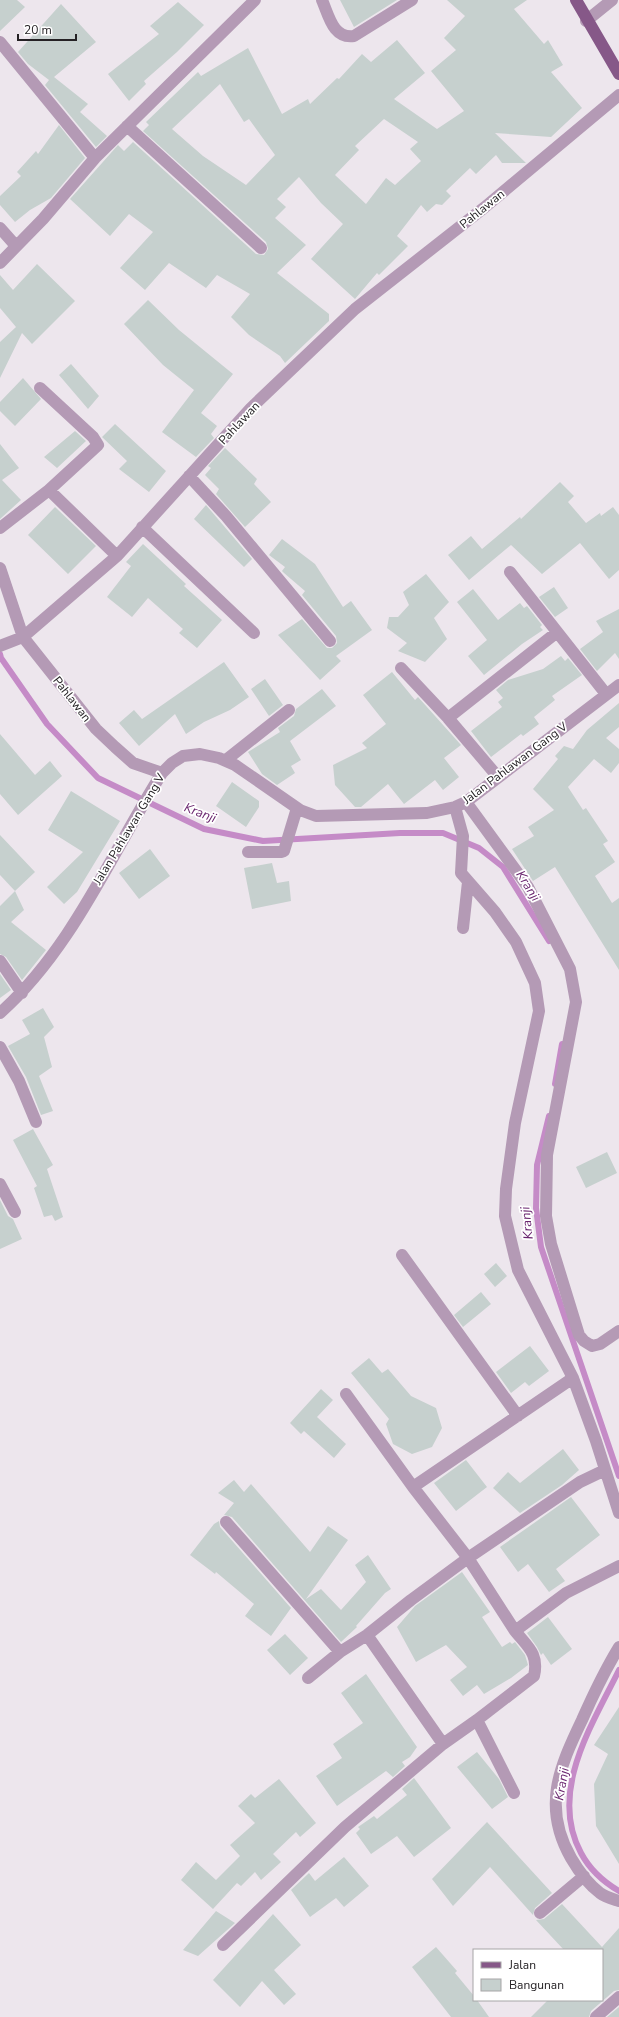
<svg xmlns="http://www.w3.org/2000/svg" width="619" height="2017" font-family="'Nunito Sans',sans-serif">
	<style>
		.lines { fill: none; stroke-linecap: round; stroke-linejoin: round }
		.stream { stroke: #c58bc7; stroke-width: 6 }
		.building { fill: #c6d0ce; fill-rule: evenodd }
		.minor { stroke: #b49ab5; stroke-width: 12 }
		.major { stroke: #865888; stroke-width: 12 }
		.labels { text-anchor: middle; dominant-baseline: central; stroke-width: 3.5; stroke-linejoin: round; paint-order: stroke }
		.street-label { font-size: 12px; fill: #242124; stroke: #fff }
		.water-label { font-size: 13px; font-style: italic; fill: #69246e; stroke: #fff }
	</style>
	<rect width="100%" height="100%" fill="#ede6ed"/>
	<g class="lines">
		<path class="stream" d="M 0,654 L 1,658 L 47,724 L 98,778 L 204,829 L 263,841 L 400,833 L 443,833 L 479,848 L 503,867 L 549,941
			M 555,1084 L 562,1044
			M 549,1116 L 537,1165 L 536,1208 L 541,1247 L 619,1476
			M 619,1670 C 592,1725 548,1792 581,1853 C 590,1870 602,1881 619,1891"/>
	</g>
	<path class="building" d="M 0,0 L 17,0 L 25,7 L 0,31 Z
		M 340,0 L 397,0 L 354,27 Z
		M 447,0 L 527,0 L 514,9 L 544,44 L 548,40 L 563,65 L 551,72 L 582,108 L 551,137 L 495,133 L 526,163 L 502,163 L 496,155 L 476,174 L 470,168 L 446,191 L 451,196 L 442,205 L 436,204 L 427,212 L 421,205 L 397,236 L 408,246 L 379,275 L 377,273 L 355,299 L 311,259 L 343,224 L 321,203 L 299,177 L 277,199 L 286,207 L 275,218 L 306,245 L 277,273 L 329,314 L 329,321 L 285,363 L 280,356 L 249,335 L 231,317 L 250,294 L 217,275 L 206,288 L 169,263 L 145,290 L 120,268 L 153,232 L 129,214 L 110,236 L 70,199 L 118,145 L 124,151 L 133,142 L 256,254 L 264,255 L 268,249 L 266,242 L 143,131 L 149,125 L 146,122 L 198,72 L 201,76 L 248,48 L 282,114 L 308,99 L 310,104 L 337,78 L 339,79 L 362,54 L 371,62 L 397,40 L 425,73 L 394,99 L 437,129 L 464,111 L 431,71 L 456,50 L 444,38 L 465,16 ZM 220,84 L 244,122 L 249,119 L 275,155 L 246,185 L 203,156 L 172,129 ZM 384,119 L 418,142 L 410,149 L 421,161 L 395,185 L 386,178 L 366,204 L 335,175 L 359,150 L 355,146 Z
		M 178,2 L 204,25 L 177,52 L 144,81 L 146,84 L 129,101 L 108,74 L 159,34 L 150,26 Z
		M 61,4 L 96,42 L 54,77 L 88,104 L 80,112 L 107,136 L 96,147 L 45,85 L 49,80 L 28,64 L 18,52 Z
		M 59,125 L 85,158 L 51,198 L 30,210 L 15,222 L 0,205 L 0,196 L 21,176 L 17,172 L 36,151 L 38,154 Z
		M 37,264 L 75,301 L 32,344 L 22,333 L 0,378 L 0,342 L 16,327 L 0,308 L 0,275 L 13,290 Z
		M 148,300 L 179,330 L 233,374 L 201,413 L 217,426 L 211,434 L 214,438 L 196,457 L 162,432 L 194,390 L 163,365 L 124,324 Z
		M 71,364 L 99,396 L 88,409 L 59,375 Z
		M 23,378 L 41,399 L 15,426 L 0,411 L 0,402 Z
		M 115,424 L 166,471 L 149,492 L 119,469 L 127,461 L 102,437 Z
		M 75,431 L 86,441 L 57,468 L 44,457 Z
		M 0,444 L 19,468 L 2,480 L 21,500 L 0,519 Z
		M 225,448 L 257,479 L 254,484 L 271,502 L 245,527 L 216,494 L 219,489 L 205,475 L 211,468 L 208,466 Z
		M 560,482 L 574,496 L 568,502 L 586,523 L 600,513 L 601,516 L 613,507 L 619,515 L 619,570 L 609,579 L 580,543 L 542,574 L 511,545 L 469,580 L 448,555 L 471,536 L 482,549 L 520,517 L 521,519 Z
		M 206,505 L 252,559 L 244,567 L 194,519 Z
		M 55,507 L 96,546 L 68,574 L 28,535 Z
		M 282,539 L 315,564 L 343,607 L 351,601 L 372,630 L 336,656 L 341,661 L 320,680 L 278,635 L 302,619 L 327,648 L 332,648 L 337,643 L 336,636 L 302,595 L 305,591 L 284,573 L 282,571 L 285,567 L 269,555 Z
		M 143,544 L 186,584 L 184,586 L 222,620 L 197,648 L 179,633 L 183,629 L 148,598 L 132,617 L 107,597 L 131,566 L 126,562 Z
		M 426,574 L 449,602 L 434,618 L 447,639 L 425,662 L 398,651 L 407,643 L 387,628 L 389,617 L 398,617 L 409,605 L 403,592 Z
		M 554,587 L 568,608 L 555,617 L 539,597 Z
		M 473,589 L 498,620 L 520,603 L 524,608 L 527,606 L 542,625 L 540,627 L 543,630 L 522,644 L 484,675 L 468,656 L 487,640 L 457,602 Z
		M 619,609 L 619,659 L 615,653 L 597,671 L 580,649 L 603,632 L 596,621 Z
		M 561,656 L 565,661 L 568,658 L 582,675 L 552,696 L 555,700 L 534,717 L 539,724 L 523,736 L 521,734 L 491,757 L 471,731 L 502,707 L 498,702 L 503,698 L 496,690 L 508,680 L 543,669 Z
		M 224,662 L 249,697 L 230,710 L 204,722 L 186,734 L 175,714 L 139,746 L 119,723 L 134,710 L 142,719 Z
		M 392,672 L 415,700 L 418,697 L 461,745 L 444,758 L 459,777 L 443,790 L 435,780 L 404,804 L 388,784 L 361,807 L 355,807 L 335,785 L 333,765 L 367,748 L 362,743 L 386,724 L 363,695 Z
		M 265,679 L 283,705 L 269,716 L 251,689 Z
		M 322,689 L 336,706 L 290,741 L 301,760 L 291,766 L 295,773 L 277,785 L 262,774 L 248,752 L 280,732 L 278,728 L 294,716 L 296,709 Z
		M 619,703 L 619,727 L 606,738 L 619,749 L 619,763 L 611,773 L 594,759 L 568,787 L 583,810 L 586,808 L 608,841 L 603,844 L 615,862 L 595,876 L 612,903 L 619,898 L 619,970 L 555,867 L 533,881 L 512,849 L 534,836 L 528,827 L 554,810 L 533,789 L 558,759 L 555,756 L 564,746 L 573,749 L 587,730 Z
		M 0,734 L 35,775 L 50,761 L 62,776 L 18,815 L 0,794 Z
		M 232,782 L 259,801 L 259,807 L 246,827 L 216,806 Z
		M 71,791 L 120,821 L 77,892 L 64,904 L 47,887 L 83,852 L 48,830 Z
		M 0,835 L 35,872 L 15,891 L 0,875 Z
		M 150,849 L 170,876 L 139,899 L 119,873 Z
		M 272,863 L 277,883 L 289,881 L 291,901 L 252,909 L 244,868 Z
		M 15,891 L 24,910 L 11,922 L 46,950 L 22,980 L 6,957 L 0,954 L 0,906 Z
		M 0,974 L 11,990 L 0,998 Z
		M 43,1008 L 54,1027 L 44,1037 L 52,1067 L 39,1076 L 53,1111 L 41,1115 L 26,1077 L 8,1046 L 30,1034 L 22,1020 Z
		M 33,1129 L 53,1165 L 47,1169 L 63,1217 L 55,1221 L 52,1215 L 44,1217 L 34,1188 L 37,1186 L 13,1140 Z
		M 607,1152 L 617,1173 L 586,1188 L 576,1167 Z
		M 0,1200 L 8,1216 L 13,1219 L 22,1239 L 0,1249 Z
		M 496,1263 L 507,1276 L 495,1287 L 484,1274 Z
		M 481,1292 L 491,1304 L 463,1327 L 454,1315 Z
		M 530,1346 L 549,1371 L 529,1386 L 525,1382 L 511,1393 L 496,1372 Z
		M 369,1358 L 382,1373 L 388,1369 L 411,1396 L 436,1408 L 442,1428 L 432,1447 L 412,1454 L 393,1444 L 386,1424 L 389,1419 L 351,1373 Z
		M 321,1389 L 333,1400 L 317,1417 L 346,1444 L 334,1458 L 304,1431 L 301,1434 L 290,1423 Z
		M 563,1449 L 579,1470 L 562,1485 L 520,1513 L 493,1488 L 508,1472 L 520,1483 Z
		M 466,1460 L 487,1487 L 456,1511 L 434,1483 Z
		M 234,1480 L 244,1492 L 251,1484 L 310,1552 L 328,1526 L 348,1540 L 306,1599 L 321,1589 L 341,1610 L 366,1582 L 355,1565 L 368,1555 L 391,1589 L 385,1593 L 356,1626 L 357,1627 L 341,1642 L 232,1517 L 224,1515 L 234,1503 L 218,1493 Z
		M 571,1497 L 600,1535 L 556,1569 L 565,1581 L 549,1592 L 528,1564 L 518,1572 L 500,1547 Z
		M 219,1521 L 220,1527 L 291,1608 L 271,1636 L 245,1616 L 254,1604 L 216,1572 L 215,1574 L 190,1555 L 214,1524 Z
		M 462,1572 L 490,1612 L 482,1617 L 502,1647 L 510,1642 L 512,1644 L 515,1642 L 525,1655 L 528,1665 L 511,1678 L 484,1694 L 477,1685 L 463,1696 L 450,1680 L 467,1667 L 446,1645 L 416,1662 L 397,1627 L 415,1606 Z
		M 548,1617 L 572,1649 L 551,1665 L 543,1653 L 541,1655 L 537,1647 L 527,1633 Z
		M 285,1634 L 308,1658 L 290,1675 L 267,1650 Z
		M 366,1674 L 417,1747 L 410,1757 L 402,1762 L 405,1766 L 393,1777 L 386,1771 L 337,1806 L 316,1776 L 342,1758 L 333,1744 L 363,1723 L 341,1693 Z
		M 619,1707 L 619,1864 L 596,1826 L 594,1784 L 608,1754 L 594,1745 Z
		M 477,1752 L 499,1779 L 508,1797 L 492,1809 L 457,1767 Z
		M 414,1778 L 451,1828 L 414,1857 L 397,1836 L 371,1854 L 356,1833 L 360,1829 L 358,1827 L 374,1816 L 377,1819 L 407,1795 L 402,1789 Z
		M 279,1779 L 316,1823 L 300,1837 L 296,1832 L 273,1854 L 281,1862 L 261,1880 L 255,1872 L 241,1886 L 237,1883 L 213,1909 L 181,1880 L 196,1862 L 216,1880 L 240,1856 L 230,1845 L 255,1823 L 238,1806 L 251,1794 L 255,1798 Z
		M 487,1822 L 552,1893 L 535,1908 L 533,1915 L 490,1867 L 453,1906 L 432,1879 Z
		M 344,1857 L 369,1886 L 344,1907 L 336,1898 L 310,1917 L 291,1890 L 309,1873 L 315,1881 Z
		M 562,1904 L 602,1947 L 619,1928 L 619,1990 L 614,1991 L 591,2011 L 589,2017 L 531,2017 L 548,2000 L 602,2000 L 602,1950 L 564,1950 L 536,1920 L 544,1919 Z
		M 216,1911 L 235,1923 L 198,1956 L 183,1950 Z
		M 273,1914 L 301,1945 L 274,1970 L 296,1994 L 284,2005 L 262,1981 L 240,2007 L 213,1980 Z
		M 436,1947 L 457,1971 L 455,1973 L 474,1996 L 474,2000 L 477,2000 L 489,2017 L 451,2017 L 412,1967 Z
		M 619,2007 L 619,2017 L 607,2017 Z"/>
	<g class="lines">
		<path class="minor" d="M 322,0 C 329,16 333,39 354,36 L 412,0
			M 586,21 L 612,0
			M 0,42 L 95,158
			M 127,126 L 261,248
			M 0,228 L 16,246
			M 0,263 L 43,219 L 95,158 L 255,0
			M 189,476 L 226,516 L 330,641
			M 49,490 L 117,556
			M 142,527 L 254,633
			M 0,528 L 49,490 L 98,445 L 93,437 L 40,388
			M 0,568 L 23,637 L 0,646
			M 510,572 L 606,694
			M 401,668 L 448,718 L 498,777
			M 448,718 L 556,633
			M 226,760 L 289,710
			M 162,773 L 133,763 L 115,747 L 96,729 L 23,637 L 117,556 L 251,408 L 355,309 L 485,207 L 619,95
			M 466,802 L 528,887 L 570,969 L 576,1002 L 547,1155 L 546,1216 L 551,1244 L 579,1335 L 584,1341 L 592,1346 L 600,1344 L 619,1331
			M 455,807 L 463,836 L 461,873 L 495,912 L 516,942 L 535,983 L 539,1011 L 515,1123 L 506,1189 L 505,1216 L 518,1270 L 573,1378 L 596,1441 L 619,1513
			M 248,852 L 281,852 L 284,851 L 297,808
			M 463,928 L 468,882
			M 0,961 L 22,993
			M 0,1013 C 72,949 111,854 162,773 L 172,763 L 183,756 L 200,754 L 219,758 L 235,765 L 300,810 L 316,816 L 427,813 L 455,807 L 466,802 L 619,685
			M 0,1047 L 19,1081 L 36,1122
			M 0,1184 L 15,1212
			M 402,1255 L 518,1416
			M 346,1394 L 413,1487 L 468,1558 L 515,1631
			M 413,1487 L 573,1378
			M 226,1522 L 340,1652
			M 367,1635 L 443,1744
			M 619,1647 C 605,1670 593,1695 582,1720 C 559,1768 542,1807 571,1858 C 578,1870 588,1884 600,1893 C 605,1897 613,1899 619,1901
			M 308,1678 L 340,1652 L 367,1635 L 411,1600 L 468,1558 L 580,1482 L 605,1470
			M 477,1720 L 514,1793
			M 540,1913 L 584,1876
			M 223,1945 L 345,1827 L 443,1744 L 477,1720 L 534,1676 C 539,1654 528,1647 515,1631 L 566,1593 L 619,1566
			M 596,2017 L 619,1997"/>
		<path class="major" d="M 576,0 L 619,74"/>
	</g>
	<g class="labels">
		<g class="street-label">
			<text transform="translate(482 209) rotate(-39)">Pahlawan</text>
			<text transform="translate(239 423) rotate(-47)">Pahlawan</text>
			<text transform="translate(72 699) rotate(52)">Pahlawan</text>
			<text transform="translate(515 763) rotate(-37)">Jalan Pahlawan Gang V</text>
			<text transform="translate(129 829) rotate(-59)">Jalan Pahlawan Gang V</text>
		</g>
		<g class="water-label">
			<text transform="translate(200 813) rotate(21)">Kranji</text>
			<text transform="translate(528 886) rotate(58)">Kranji</text>
			<text transform="translate(527 1223) rotate(-96)">Kranji</text>
			<text transform="translate(562 1784) rotate(-80)">Kranji</text>
		</g>
	</g>
	<rect x="473" y="1949" width="130" height="52" fill="#ffffff" stroke="#a7a6a7"/>
	<rect x="481" y="1962" width="20" height="6" fill="#865888" stroke="#a7a6a7"/>
	<text x="509" y="1969" font-size="12" fill="#242124">Jalan</text>
	<rect x="481" y="1979" width="20" height="12" fill="#c6d0ce" stroke="#a7a6a7"/>
	<text x="509" y="1989" font-size="12" fill="#242124">Bangunan</text>
	<path d="M18 34v6h58v-6" fill="none" stroke="#242124" stroke-width="2"/>
	<text x="24" y="34" font-size="12" fill="#242124" stroke="#ffffff" stroke-width="3" paint-order="stroke">20 m</text>
</svg>
